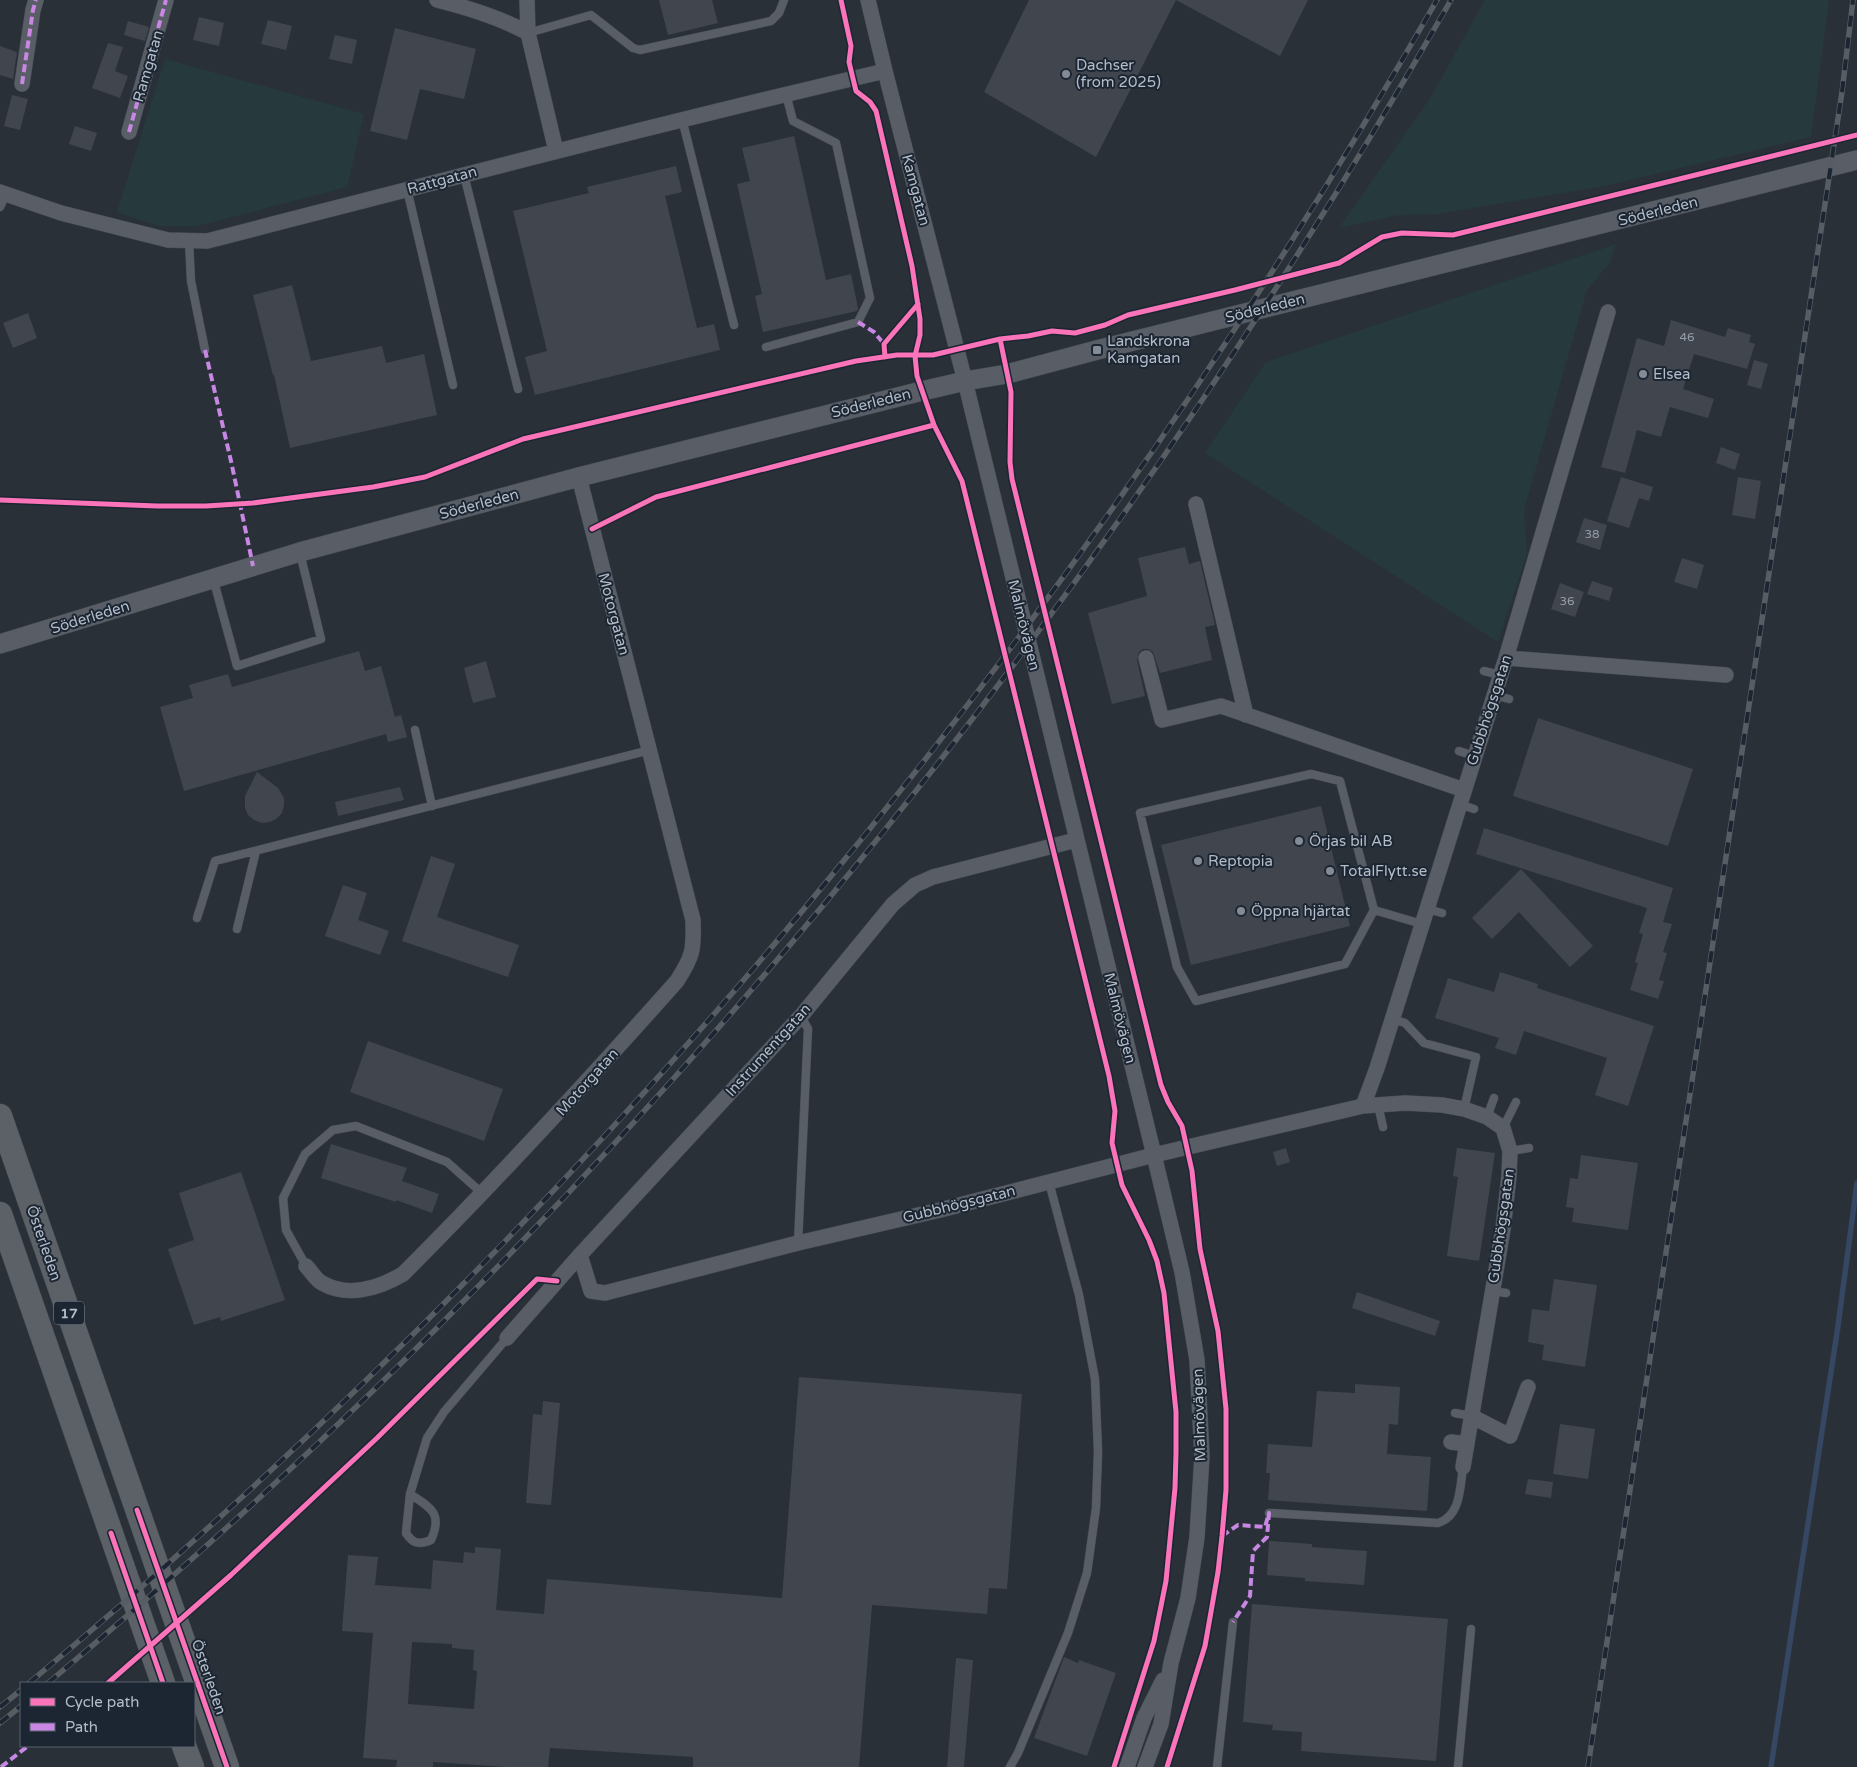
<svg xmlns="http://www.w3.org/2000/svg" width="1857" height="1767" font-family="'Varela Round',sans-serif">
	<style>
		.green { fill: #263a3e }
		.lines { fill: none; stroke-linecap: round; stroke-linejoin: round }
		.stream { stroke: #354762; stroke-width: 5.5 }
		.building { fill: #41464e; fill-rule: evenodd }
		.service-casing { stroke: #474c53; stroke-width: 9 }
		.minor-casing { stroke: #474c53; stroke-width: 16 }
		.tertiary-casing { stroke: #474c53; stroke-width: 20 }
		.primary-casing { stroke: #474c55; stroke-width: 25 }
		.service { stroke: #595e66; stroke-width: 8 }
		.minor { stroke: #595e66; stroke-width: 15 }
		.tertiary { stroke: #595e66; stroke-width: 19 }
		.primary { stroke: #5c6167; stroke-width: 24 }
		.rail-casing { stroke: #585d64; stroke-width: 5.5 }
		.rail { stroke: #1c2633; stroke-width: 4; stroke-dasharray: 11; stroke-linecap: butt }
		.quiet { stroke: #c787e3; stroke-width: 4; stroke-dasharray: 8 4; stroke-linecap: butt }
		.cycleway-casing { stroke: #1c2633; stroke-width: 8 }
		.cycleway { stroke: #fb73b8; stroke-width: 5 }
		.poi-dot { fill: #838b96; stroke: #1c2633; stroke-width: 2 }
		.labels { text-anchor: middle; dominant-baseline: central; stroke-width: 4; stroke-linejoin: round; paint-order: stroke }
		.number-label { font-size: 12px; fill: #969eaa }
		.shield { fill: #1c2633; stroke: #868f9c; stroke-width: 1 }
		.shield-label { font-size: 14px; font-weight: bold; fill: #b3bcc9 }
		.poi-label { font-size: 15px; fill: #b3bcc9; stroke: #1c2633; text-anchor: start }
		.street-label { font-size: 15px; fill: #b3bcc9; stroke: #1c2633 }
	</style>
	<rect width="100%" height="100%" fill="#293038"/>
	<path class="green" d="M 1485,0 L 1829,0 L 1811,137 L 1605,186 L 1437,214 L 1399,215 L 1339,228 L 1431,97 Z
		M 165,59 L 364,114 L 347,187 L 197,226 L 159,226 L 117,212 Z
		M 1616,244 L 1610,263 L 1587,290 L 1524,510 L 1527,553 L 1498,642 L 1205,453 L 1266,362 Z"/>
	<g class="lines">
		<path class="stream" d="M 1771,1767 L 1838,1326 L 1857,1183"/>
	</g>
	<path class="building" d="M 659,0 L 712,0 L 718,23 L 668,35 Z
		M 1029,0 L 1308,0 L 1280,56 L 1176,0 L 1096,157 L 984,92 Z
		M 199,17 L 224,23 L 219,46 L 193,40 Z
		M 268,20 L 292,26 L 286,50 L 261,44 Z
		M 128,21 L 149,27 L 145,41 L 124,35 Z
		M 395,28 L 476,49 L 464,99 L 420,89 L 407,140 L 370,131 Z
		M 335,35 L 357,40 L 352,64 L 329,59 Z
		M 108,43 L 123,47 L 115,71 L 128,76 L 120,98 L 92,88 Z
		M 0,46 L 17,52 L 13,79 L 0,75 Z
		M 12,95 L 28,99 L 20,130 L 4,126 Z
		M 75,126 L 97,133 L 91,151 L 69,144 Z
		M 794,136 L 826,280 L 851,274 L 858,308 L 857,311 L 763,332 L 755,296 L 762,294 L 737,184 L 750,181 L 742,148 Z
		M 676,166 L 682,192 L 665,196 L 697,328 L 714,324 L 720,350 L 535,395 L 525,357 L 547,351 L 513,211 L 589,193 L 587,187 Z
		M 292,285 L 311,361 L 382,346 L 386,363 L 424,354 L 437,415 L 290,448 L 274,375 L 273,375 L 253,295 Z
		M 28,313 L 37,338 L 13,348 L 3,323 Z
		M 1671,320 L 1725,337 L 1728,328 L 1751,335 L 1749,342 L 1755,344 L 1747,369 L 1694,354 L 1683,389 L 1714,399 L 1708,418 L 1670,407 L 1661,437 L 1637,430 L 1625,473 L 1601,467 L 1637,338 L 1664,346 Z
		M 1754,360 L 1768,364 L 1761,389 L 1747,385 Z
		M 1721,447 L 1740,454 L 1735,470 L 1716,463 Z
		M 1621,477 L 1653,487 L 1649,501 L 1639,498 L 1629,528 L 1607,521 Z
		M 1738,477 L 1761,481 L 1755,519 L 1732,515 Z
		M 1584,518 L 1607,525 L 1600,550 L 1576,542 Z
		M 1185,547 L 1189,564 L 1200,561 L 1215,625 L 1205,627 L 1212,660 L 1160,673 L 1153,652 L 1148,649 L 1143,649 L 1139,652 L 1137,660 L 1145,696 L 1112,704 L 1088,613 L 1147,596 L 1138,558 Z
		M 1682,558 L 1704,565 L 1697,589 L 1674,582 Z
		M 1592,581 L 1613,588 L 1609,601 L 1587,594 Z
		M 1560,583 L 1584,592 L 1575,617 L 1551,609 Z
		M 359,651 L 365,671 L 381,666 L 395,717 L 401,715 L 407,737 L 388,742 L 386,734 L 184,791 L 160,707 L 193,698 L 189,685 L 228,674 L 232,687 Z
		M 486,661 L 496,697 L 473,703 L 464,668 Z
		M 1538,718 L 1693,769 L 1668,846 L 1513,796 Z
		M 257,772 L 278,788 L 284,798 L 284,805 L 282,813 L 276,819 L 270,822 L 262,823 L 254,820 L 248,815 L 245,808 L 245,796 Z
		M 400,787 L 404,800 L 338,816 L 335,802 Z
		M 1321,806 L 1350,926 L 1191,965 L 1161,845 Z
		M 1484,828 L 1673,888 L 1663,922 L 1672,924 L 1663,952 L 1667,953 L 1659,980 L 1664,981 L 1658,999 L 1630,990 L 1638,963 L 1635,962 L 1643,934 L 1639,933 L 1647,908 L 1476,854 Z
		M 431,856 L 455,864 L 437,917 L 519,945 L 508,977 L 402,941 Z
		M 1521,869 L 1593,946 L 1570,967 L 1519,912 L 1492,939 L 1472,918 Z
		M 343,885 L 367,893 L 358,920 L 389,931 L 380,955 L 325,936 Z
		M 1500,972 L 1538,984 L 1537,988 L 1654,1026 L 1628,1106 L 1595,1095 L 1607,1058 L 1524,1031 L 1516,1055 L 1495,1048 L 1499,1038 L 1435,1018 L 1448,978 L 1494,992 Z
		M 368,1041 L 503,1089 L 484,1141 L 350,1092 Z
		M 331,1144 L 407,1168 L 402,1181 L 439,1194 L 432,1213 L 396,1200 L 396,1202 L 321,1178 Z
		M 1286,1148 L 1290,1162 L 1277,1166 L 1273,1152 Z
		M 1457,1148 L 1495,1153 L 1479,1261 L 1447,1256 L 1458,1177 L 1453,1176 Z
		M 1581,1155 L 1638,1163 L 1628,1230 L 1572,1222 L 1574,1208 L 1566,1207 L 1570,1178 L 1578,1179 Z
		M 241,1172 L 285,1300 L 221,1321 L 220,1317 L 194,1325 L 168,1249 L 194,1240 L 179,1193 Z
		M 1554,1279 L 1597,1285 L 1585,1367 L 1542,1360 L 1544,1345 L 1528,1342 L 1532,1309 L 1549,1311 Z
		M 1357,1292 L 1440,1321 L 1435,1336 L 1352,1308 Z
		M 799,1377 L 1022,1394 L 1007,1589 L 989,1588 L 987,1614 L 872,1605 L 859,1767 L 693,1767 L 693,1757 L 550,1748 L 548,1767 L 506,1767 L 433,1762 L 433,1767 L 396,1767 L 397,1760 L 363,1758 L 373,1633 L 342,1631 L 348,1555 L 378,1557 L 375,1585 L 431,1589 L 433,1560 L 463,1563 L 464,1552 L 475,1553 L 475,1547 L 501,1549 L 496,1610 L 544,1614 L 547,1579 L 782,1598 ZM 412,1642 L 452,1644 L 452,1648 L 474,1650 L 473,1670 L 477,1671 L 474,1709 L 408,1704 Z
		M 1355,1384 L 1400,1387 L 1398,1425 L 1389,1424 L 1387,1454 L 1431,1457 L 1427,1511 L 1268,1500 L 1270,1473 L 1266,1473 L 1268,1444 L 1312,1447 L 1317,1391 L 1355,1393 Z
		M 543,1401 L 560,1403 L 551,1505 L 526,1503 L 533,1414 L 542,1415 Z
		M 1560,1424 L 1595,1429 L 1588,1479 L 1553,1474 Z
		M 1528,1479 L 1553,1482 L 1551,1498 L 1525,1494 Z
		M 1269,1541 L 1312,1544 L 1312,1547 L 1367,1551 L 1364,1585 L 1305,1581 L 1305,1578 L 1267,1575 Z
		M 1252,1604 L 1448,1619 L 1436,1761 L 1301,1751 L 1302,1732 L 1272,1730 L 1273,1725 L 1243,1722 Z
		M 1064,1657 L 1078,1663 L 1079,1660 L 1116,1673 L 1087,1756 L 1034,1738 Z
		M 956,1658 L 973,1660 L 964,1767 L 947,1767 Z"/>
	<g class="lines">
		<defs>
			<path id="service" d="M 528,33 L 591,15 L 633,48 L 640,50 L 771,21 L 779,13 L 784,0
				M 682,119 L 734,325
				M 464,175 L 518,389
				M 407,189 L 453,385
				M 0,207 L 6,194
				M 189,241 L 191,281 L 205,350
				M 766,347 L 858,322 L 870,298 L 836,143 L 793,121 L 786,94
				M 213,578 L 237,666 L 321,639 L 300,553
				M 1484,671 L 1500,675
				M 1494,695 L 1509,699
				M 415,730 L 432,806
				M 1459,751 L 1474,756
				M 1311,774 L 1340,781 L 1374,910 L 1345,964 L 1196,1001 L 1177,967 L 1140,813 Z
				M 1459,804 L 1474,809
				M 1427,909 L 1442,913
				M 1374,910 L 1422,924
				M 197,918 L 215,861 L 650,750
				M 237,929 L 256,851
				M 1392,1019 L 1405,1023 L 1424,1043 L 1476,1057 L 1464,1109
				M 1378,1105 L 1383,1127
				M 1487,1117 L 1494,1098
				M 1503,1128 L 1516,1102
				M 1510,1151 L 1529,1148
				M 798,1243 L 808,1029 L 801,1016
				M 306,1266 L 286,1230 L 283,1198 L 305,1154 L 333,1130 L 356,1126 L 447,1162 L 483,1194
				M 1492,1291 L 1506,1293
				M 1455,1413 L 1471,1416
				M 410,1494 L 406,1533 C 413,1544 419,1545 431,1540 C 443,1513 431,1508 410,1494 L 427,1438 L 444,1412 L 507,1338
				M 1269,1513 L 1438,1523 C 1461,1516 1460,1487 1463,1467
				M 1010,1767 L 1018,1753 L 1068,1633 L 1087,1573 L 1096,1508 L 1098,1452 L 1095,1379 L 1079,1295 L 1049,1182
				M 1217,1767 L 1233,1622
				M 1458,1767 L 1471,1629"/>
			<path id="minor" d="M 437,0 C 469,8 499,17 528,33
				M 527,0 L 528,33 L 556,151
				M 868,0 L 885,71 L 965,381 L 1154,1155 L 1182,1272 L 1197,1360 L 1202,1456 L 1197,1537 L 1188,1598 L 1171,1663 L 1161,1724 L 1145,1767
				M 22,84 L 33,10 L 36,0
				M 129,132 L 166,0
				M 0,192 L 61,213 L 168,240 L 207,241 C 433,183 658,124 885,71
				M 1196,504 L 1246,715
				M 1146,658 L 1162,720 L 1221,706 L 1464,790
				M 1506,658 L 1726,675
				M 1363,1106 L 1405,1103 L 1442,1105 L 1464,1109 L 1487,1117 L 1503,1128 L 1510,1151 L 1509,1176 L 1503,1229 L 1463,1467
				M 580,1255 L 591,1291 L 605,1293 L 798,1243 L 940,1210 L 1154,1155 L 1363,1106 L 1377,1068 L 1506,658 L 1608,312
				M 306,1266 C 311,1271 316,1280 322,1283 C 348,1298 379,1288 403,1274 C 498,1179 588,1081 677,981 C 693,956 694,950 693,920 L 579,477
				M 507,1338 L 580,1255 L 801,1016 L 893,904 L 915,885 L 933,877 L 1076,840
				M 1471,1416 L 1510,1436 L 1528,1387
				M 1451,1442 L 1467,1444
				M 1127,1767 L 1144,1718 L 1163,1680"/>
			<path id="tertiary" d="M 0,644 L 300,552 L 579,477 L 922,391 L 965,381 L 1007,374 L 1097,350 L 1857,160"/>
			<path id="primary" d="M 0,1116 L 227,1767
				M 0,1214 L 163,1683
				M 184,1746 L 192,1767"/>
		</defs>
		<use href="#service" class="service-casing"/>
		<use href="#minor" class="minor-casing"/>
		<use href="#tertiary" class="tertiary-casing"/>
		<use href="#primary" class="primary-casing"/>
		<use href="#service" class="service"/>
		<use href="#minor" class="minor"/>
		<use href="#tertiary" class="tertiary"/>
		<use href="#primary" class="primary"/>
		<defs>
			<path id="rail" d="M 29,1683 C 595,1212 1071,638 1437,0
				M 48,1683 C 612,1212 1086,638 1451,0
				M 0,1707 L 21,1690
				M 0,1723 L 21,1706
				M 1588,1767 L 1842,92 L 1853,0"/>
		</defs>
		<use href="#rail" class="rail-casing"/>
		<use href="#rail" class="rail"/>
		<path class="quiet" d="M 22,84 L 33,10 L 36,0
			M 129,132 L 166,0
			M 858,322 L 874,332 L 884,344
			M 205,350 L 231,461 L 253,566
			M 1222,1536 L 1238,1525 L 1265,1527 L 1269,1513 L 1267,1537 L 1253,1551 L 1250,1596 L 1233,1622
			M 1,1767 L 28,1746"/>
		<defs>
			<path id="cycleway" d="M 841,0 L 851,46 L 849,62 L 856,91 L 870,102 L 876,111 L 912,266 L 920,319 L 920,335 L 915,356 L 917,376 L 934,425 L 962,481 L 1109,1076 L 1115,1111 L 1112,1143 L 1122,1185 L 1149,1240 L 1157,1261 L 1164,1293 L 1176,1412 L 1176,1453 L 1175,1488 L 1166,1581 L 1154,1641 L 1114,1767
				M 1000,339 L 1011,392 L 1010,462 L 1012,479 L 1161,1085 L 1168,1102 L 1182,1126 L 1192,1171 L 1200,1249 L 1218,1331 L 1226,1409 L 1226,1490 L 1222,1536 L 1218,1572 L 1205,1646 L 1167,1767
				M 885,357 L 884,344 L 918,304
				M 0,500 L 157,506 L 206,506 L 253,503 L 373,487 L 425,477 L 523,439 L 856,361 L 897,355 L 933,355 L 1000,339 L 1028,336 L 1052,331 L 1075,333 L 1105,325 L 1128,315 L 1235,290 L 1339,263 L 1382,237 L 1402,233 L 1453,235 L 1857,135
				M 592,529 L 656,497 L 934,425
				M 137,1510 L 227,1767
				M 111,1533 L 163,1683
				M 108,1683 L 231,1575 L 377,1438 L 537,1279 L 557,1281"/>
		</defs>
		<use href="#cycleway" class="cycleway-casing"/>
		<use href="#cycleway" class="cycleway"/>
	</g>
	<g class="poi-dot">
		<circle cx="1066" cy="74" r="5"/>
		<rect x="1092" y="345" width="10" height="10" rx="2.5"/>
		<circle cx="1643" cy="374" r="5"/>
		<circle cx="1299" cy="841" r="5"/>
		<circle cx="1198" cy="861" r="5"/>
		<circle cx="1330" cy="871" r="5"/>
		<circle cx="1241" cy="911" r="5"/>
	</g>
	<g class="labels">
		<g class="number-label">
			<text x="1687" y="337">46</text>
			<text x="1592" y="534">38</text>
			<text x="1567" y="601">36</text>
		</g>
		<rect class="shield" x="54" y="1301.5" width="30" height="23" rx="4"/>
		<g class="shield-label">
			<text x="69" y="1313">17</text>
		</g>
		<g class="poi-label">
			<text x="1076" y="65">Dachser<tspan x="1076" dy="17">(from 2025)</tspan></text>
			<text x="1107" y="341">Landskrona<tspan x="1107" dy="17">Kamgatan</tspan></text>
			<text x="1653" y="374">Elsea</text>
			<text x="1309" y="841">Örjas bil AB</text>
			<text x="1208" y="861">Reptopia</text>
			<text x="1340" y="871">TotalFlytt.se</text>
			<text x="1251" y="911">Öppna hjärtat</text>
		</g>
		<g class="street-label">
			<text transform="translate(148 66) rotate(-74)">Ramgatan</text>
			<text transform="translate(442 180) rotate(-15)">Rattgatan</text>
			<text transform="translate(916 190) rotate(75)">Kamgatan</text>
			<text transform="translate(1658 211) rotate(-14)">Söderleden</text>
			<text transform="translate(1265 308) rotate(-14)">Söderleden</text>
			<text transform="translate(871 403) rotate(-14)">Söderleden</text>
			<text transform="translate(479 504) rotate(-15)">Söderleden</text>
			<text transform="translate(614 614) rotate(75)">Motorgatan</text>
			<text transform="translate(90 617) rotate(-17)">Söderleden</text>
			<text transform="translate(1024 625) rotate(76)">Malmövägen</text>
			<text transform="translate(1489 710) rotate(-72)">Gubbhögsgatan</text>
			<text transform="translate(1120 1018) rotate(76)">Malmövägen</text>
			<text transform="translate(768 1050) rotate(-48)">Instrumentgatan</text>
			<text transform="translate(587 1082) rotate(-48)">Motorgatan</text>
			<text transform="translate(959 1204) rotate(-14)">Gubbhögsgatan</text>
			<text transform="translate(1501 1226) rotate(-82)">Gubbhögsgatan</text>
			<text transform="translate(44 1243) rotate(71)">Österleden</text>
			<text transform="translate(1199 1415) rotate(-92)">Malmövägen</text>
			<text transform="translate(209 1677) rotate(71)">Österleden</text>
		</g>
	</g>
	<rect x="20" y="1682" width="175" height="65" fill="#1c2633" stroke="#58626f"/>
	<rect x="30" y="1698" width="25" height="8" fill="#fb73b8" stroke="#58626f"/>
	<text x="65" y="1707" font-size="15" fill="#b3bcc9">Cycle path</text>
	<rect x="30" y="1723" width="25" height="8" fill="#c787e3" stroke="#58626f"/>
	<text x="65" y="1732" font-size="15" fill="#b3bcc9">Path</text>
</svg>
